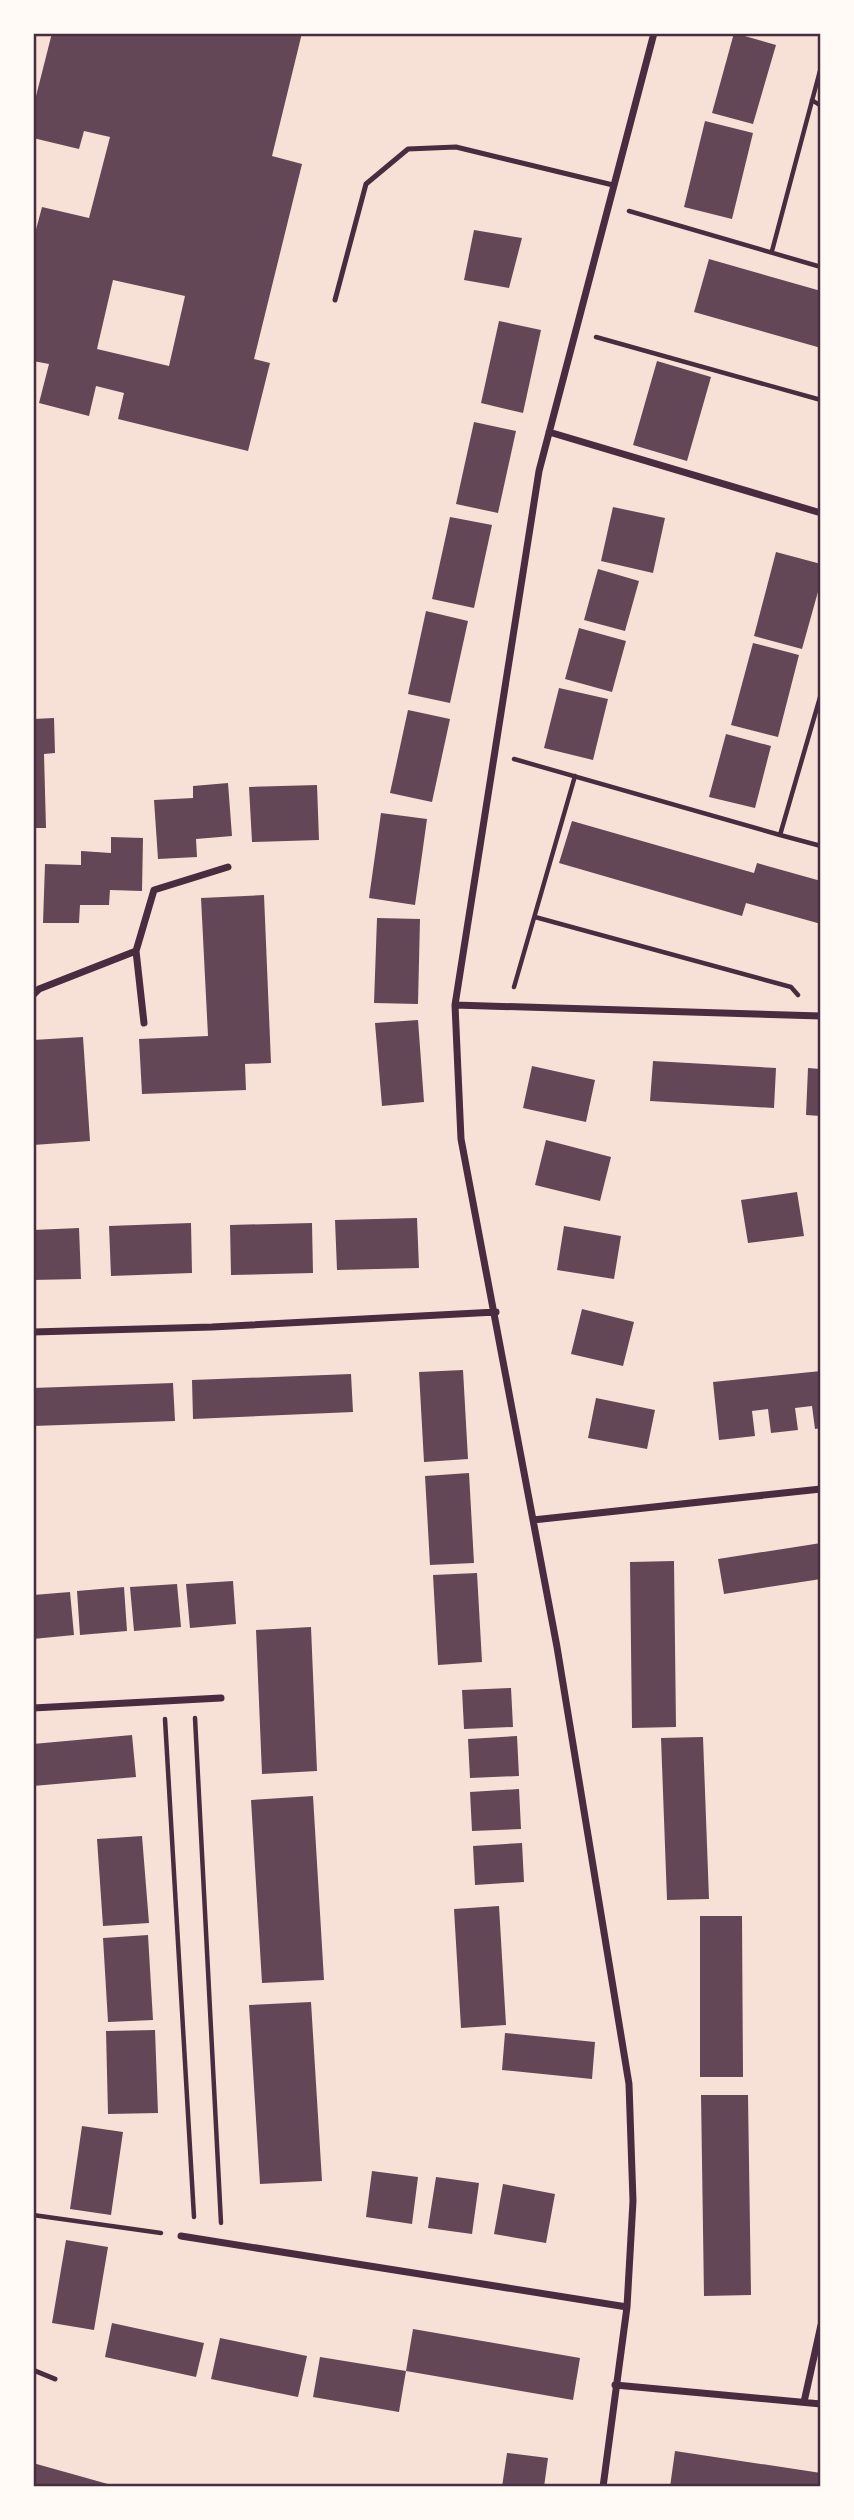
<svg xmlns="http://www.w3.org/2000/svg" width="854" height="2520" font-family="'PT Sans',sans-serif">
	<style>
		.building { fill: #644757; fill-rule: evenodd }
		.lines { fill: none; stroke-linecap: round; stroke-linejoin: round }
		.path { stroke: #4a2c40; stroke-width: 4.5 }
		.service { stroke: #4a2c40; stroke-width: 5 }
		.minor { stroke: #4a2c40; stroke-width: 7 }
		.neatline { fill: none; stroke: #4a2c40; stroke-width: 2.5 }
	</style>
	<rect width="100%" height="100%" fill="#f7e1d7"/>
	<path class="building" d="M 52,33 L 302,33 L 272,156 L 302,164 L 254,359 L 270,363 L 248,451 L 118,419 L 124,393 L 96,386 L 89,416 L 39,403 L 49,364 L 33,361 L 33,305 L 36,293 L 33,292 L 33,241 L 42,207 L 89,218 L 110,137 L 84,131 L 79,149 L 33,138 L 33,108 ZM 113,280 L 185,296 L 169,366 L 97,349 Z
		M 734,33 L 776,45 L 753,124 L 712,113 Z
		M 705,121 L 753,133 L 732,219 L 684,207 Z
		M 474,230 L 522,238 L 509,288 L 464,280 Z
		M 709,259 L 821,291 L 821,348 L 694,312 Z
		M 499,321 L 541,330 L 523,413 L 481,403 Z
		M 657,361 L 711,377 L 687,461 L 633,445 Z
		M 474,422 L 516,431 L 498,513 L 456,504 Z
		M 613,507 L 665,518 L 653,573 L 601,561 Z
		M 450,517 L 492,525 L 474,608 L 432,599 Z
		M 776,552 L 821,564 L 821,581 L 802,649 L 754,636 Z
		M 598,569 L 639,581 L 625,631 L 584,620 Z
		M 426,611 L 468,621 L 450,703 L 408,694 Z
		M 579,628 L 626,641 L 612,692 L 565,679 Z
		M 753,643 L 799,655 L 778,737 L 731,725 Z
		M 559,688 L 608,699 L 593,760 L 544,748 Z
		M 408,710 L 450,719 L 432,802 L 390,793 Z
		M 54,718 L 55,753 L 44,754 L 46,828 L 33,828 L 33,719 Z
		M 726,734 L 771,746 L 755,808 L 709,797 Z
		M 228,783 L 232,836 L 196,839 L 197,857 L 158,859 L 154,800 L 193,798 L 193,786 Z
		M 317,785 L 319,840 L 252,842 L 249,787 Z
		M 381,813 L 427,819 L 415,905 L 369,898 Z
		M 572,821 L 754,873 L 757,863 L 821,881 L 821,924 L 746,903 L 742,916 L 559,863 Z
		M 111,837 L 143,838 L 142,891 L 110,890 L 109,905 L 80,905 L 79,923 L 43,923 L 45,864 L 81,865 L 81,851 L 111,853 Z
		M 264,895 L 271,1063 L 245,1064 L 246,1090 L 142,1094 L 139,1039 L 208,1036 L 201,898 Z
		M 377,918 L 420,919 L 418,1004 L 374,1003 Z
		M 418,1020 L 424,1102 L 382,1106 L 375,1023 Z
		M 83,1037 L 90,1141 L 33,1145 L 33,1040 Z
		M 653,1061 L 776,1068 L 774,1108 L 650,1101 Z
		M 532,1066 L 595,1080 L 586,1122 L 523,1108 Z
		M 808,1068 L 821,1069 L 821,1116 L 806,1115 Z
		M 546,1140 L 611,1157 L 600,1201 L 535,1185 Z
		M 797,1192 L 804,1236 L 748,1243 L 741,1200 Z
		M 417,1218 L 419,1268 L 337,1270 L 335,1220 Z
		M 191,1223 L 192,1273 L 111,1276 L 109,1226 Z
		M 312,1223 L 313,1273 L 231,1275 L 230,1225 Z
		M 564,1226 L 621,1236 L 614,1279 L 557,1270 Z
		M 79,1228 L 81,1279 L 33,1280 L 33,1230 Z
		M 582,1309 L 634,1322 L 623,1366 L 571,1354 Z
		M 463,1370 L 468,1459 L 424,1462 L 419,1372 Z
		M 821,1371 L 821,1428 L 815,1429 L 812,1406 L 795,1408 L 798,1430 L 771,1433 L 768,1409 L 752,1411 L 755,1436 L 719,1440 L 713,1382 Z
		M 351,1374 L 353,1412 L 193,1419 L 192,1380 Z
		M 173,1383 L 175,1421 L 33,1426 L 33,1388 Z
		M 596,1398 L 655,1410 L 647,1449 L 588,1438 Z
		M 469,1473 L 474,1563 L 430,1565 L 425,1476 Z
		M 821,1543 L 821,1579 L 724,1594 L 718,1559 Z
		M 674,1561 L 676,1727 L 632,1728 L 630,1562 Z
		M 477,1573 L 482,1662 L 438,1665 L 433,1575 Z
		M 233,1581 L 236,1624 L 190,1628 L 186,1584 Z
		M 177,1584 L 181,1627 L 134,1631 L 130,1587 Z
		M 124,1587 L 127,1631 L 80,1635 L 77,1591 Z
		M 70,1592 L 74,1635 L 33,1639 L 33,1595 Z
		M 311,1627 L 317,1771 L 262,1774 L 256,1630 Z
		M 511,1688 L 513,1727 L 464,1729 L 462,1690 Z
		M 132,1735 L 136,1777 L 33,1786 L 33,1744 Z
		M 517,1736 L 519,1776 L 470,1778 L 468,1739 Z
		M 703,1737 L 709,1899 L 667,1900 L 661,1738 Z
		M 519,1789 L 521,1829 L 472,1831 L 470,1792 Z
		M 313,1796 L 324,1980 L 262,1983 L 251,1800 Z
		M 142,1836 L 149,1923 L 103,1926 L 97,1839 Z
		M 522,1843 L 524,1882 L 475,1885 L 473,1846 Z
		M 499,1906 L 506,2025 L 461,2028 L 454,1909 Z
		M 700,1916 L 742,1916 L 743,2077 L 700,2077 Z
		M 148,1935 L 153,2020 L 108,2022 L 103,1938 Z
		M 311,2002 L 322,2181 L 260,2184 L 249,2005 Z
		M 155,2030 L 158,2113 L 108,2114 L 106,2031 Z
		M 505,2033 L 595,2042 L 592,2079 L 502,2070 Z
		M 701,2095 L 748,2095 L 751,2295 L 704,2296 Z
		M 82,2126 L 123,2132 L 111,2215 L 70,2209 Z
		M 372,2171 L 418,2177 L 412,2224 L 366,2217 Z
		M 436,2177 L 479,2183 L 472,2234 L 428,2228 Z
		M 503,2184 L 555,2194 L 546,2243 L 494,2234 Z
		M 66,2240 L 108,2247 L 94,2330 L 52,2323 Z
		M 112,2323 L 204,2343 L 196,2377 L 105,2357 Z
		M 413,2329 L 580,2358 L 573,2400 L 406,2371 L 399,2412 L 313,2397 L 320,2357 L 406,2371 Z
		M 220,2338 L 307,2356 L 298,2397 L 211,2379 Z
		M 675,2451 L 821,2473 L 821,2487 L 670,2487 Z
		M 507,2453 L 548,2458 L 544,2487 L 502,2487 Z
		M 33,2463 L 115,2486 L 115,2487 L 33,2487 Z"/>
	<g class="lines">
		<path class="path" d="M 812,100 L 821,106
			M 629,211 L 821,267
			M 772,251 L 821,67
			M 596,337 L 821,400
			M 514,759 L 780,835 L 821,694
			M 780,835 L 821,846
			M 535,917 L 791,987 L 798,995
			M 514,987 L 575,776
			M 195,1718 L 221,2223
			M 165,1719 L 194,2217
			M 33,2215 L 161,2233"/>
		<path class="service" d="M 335,300 L 366,184 L 408,149 L 456,147 L 613,185
			M 33,2370 L 55,2379"/>
		<path class="minor" d="M 549,432 L 821,513
			M 33,995 L 39,989 L 136,951
			M 455,1005 L 821,1016
			M 144,1023 L 136,951 L 154,890 L 228,867
			M 33,1332 L 212,1327 L 496,1312
			M 533,1520 L 821,1489
			M 33,1708 L 221,1698
			M 181,2236 L 627,2307
			M 615,2385 L 821,2404
			M 804,2402 L 821,2325
			M 603,2487 L 627,2307 L 633,2201 L 629,2084 L 557,1647 L 461,1139 L 455,1005 L 539,471 L 654,33"/>
	</g>
	<rect width="854" height="2520" fill="none" stroke="#fffaf5" stroke-width="70"/>
	<rect x="35" y="35" width="784" height="2450" class="neatline"/>
</svg>
